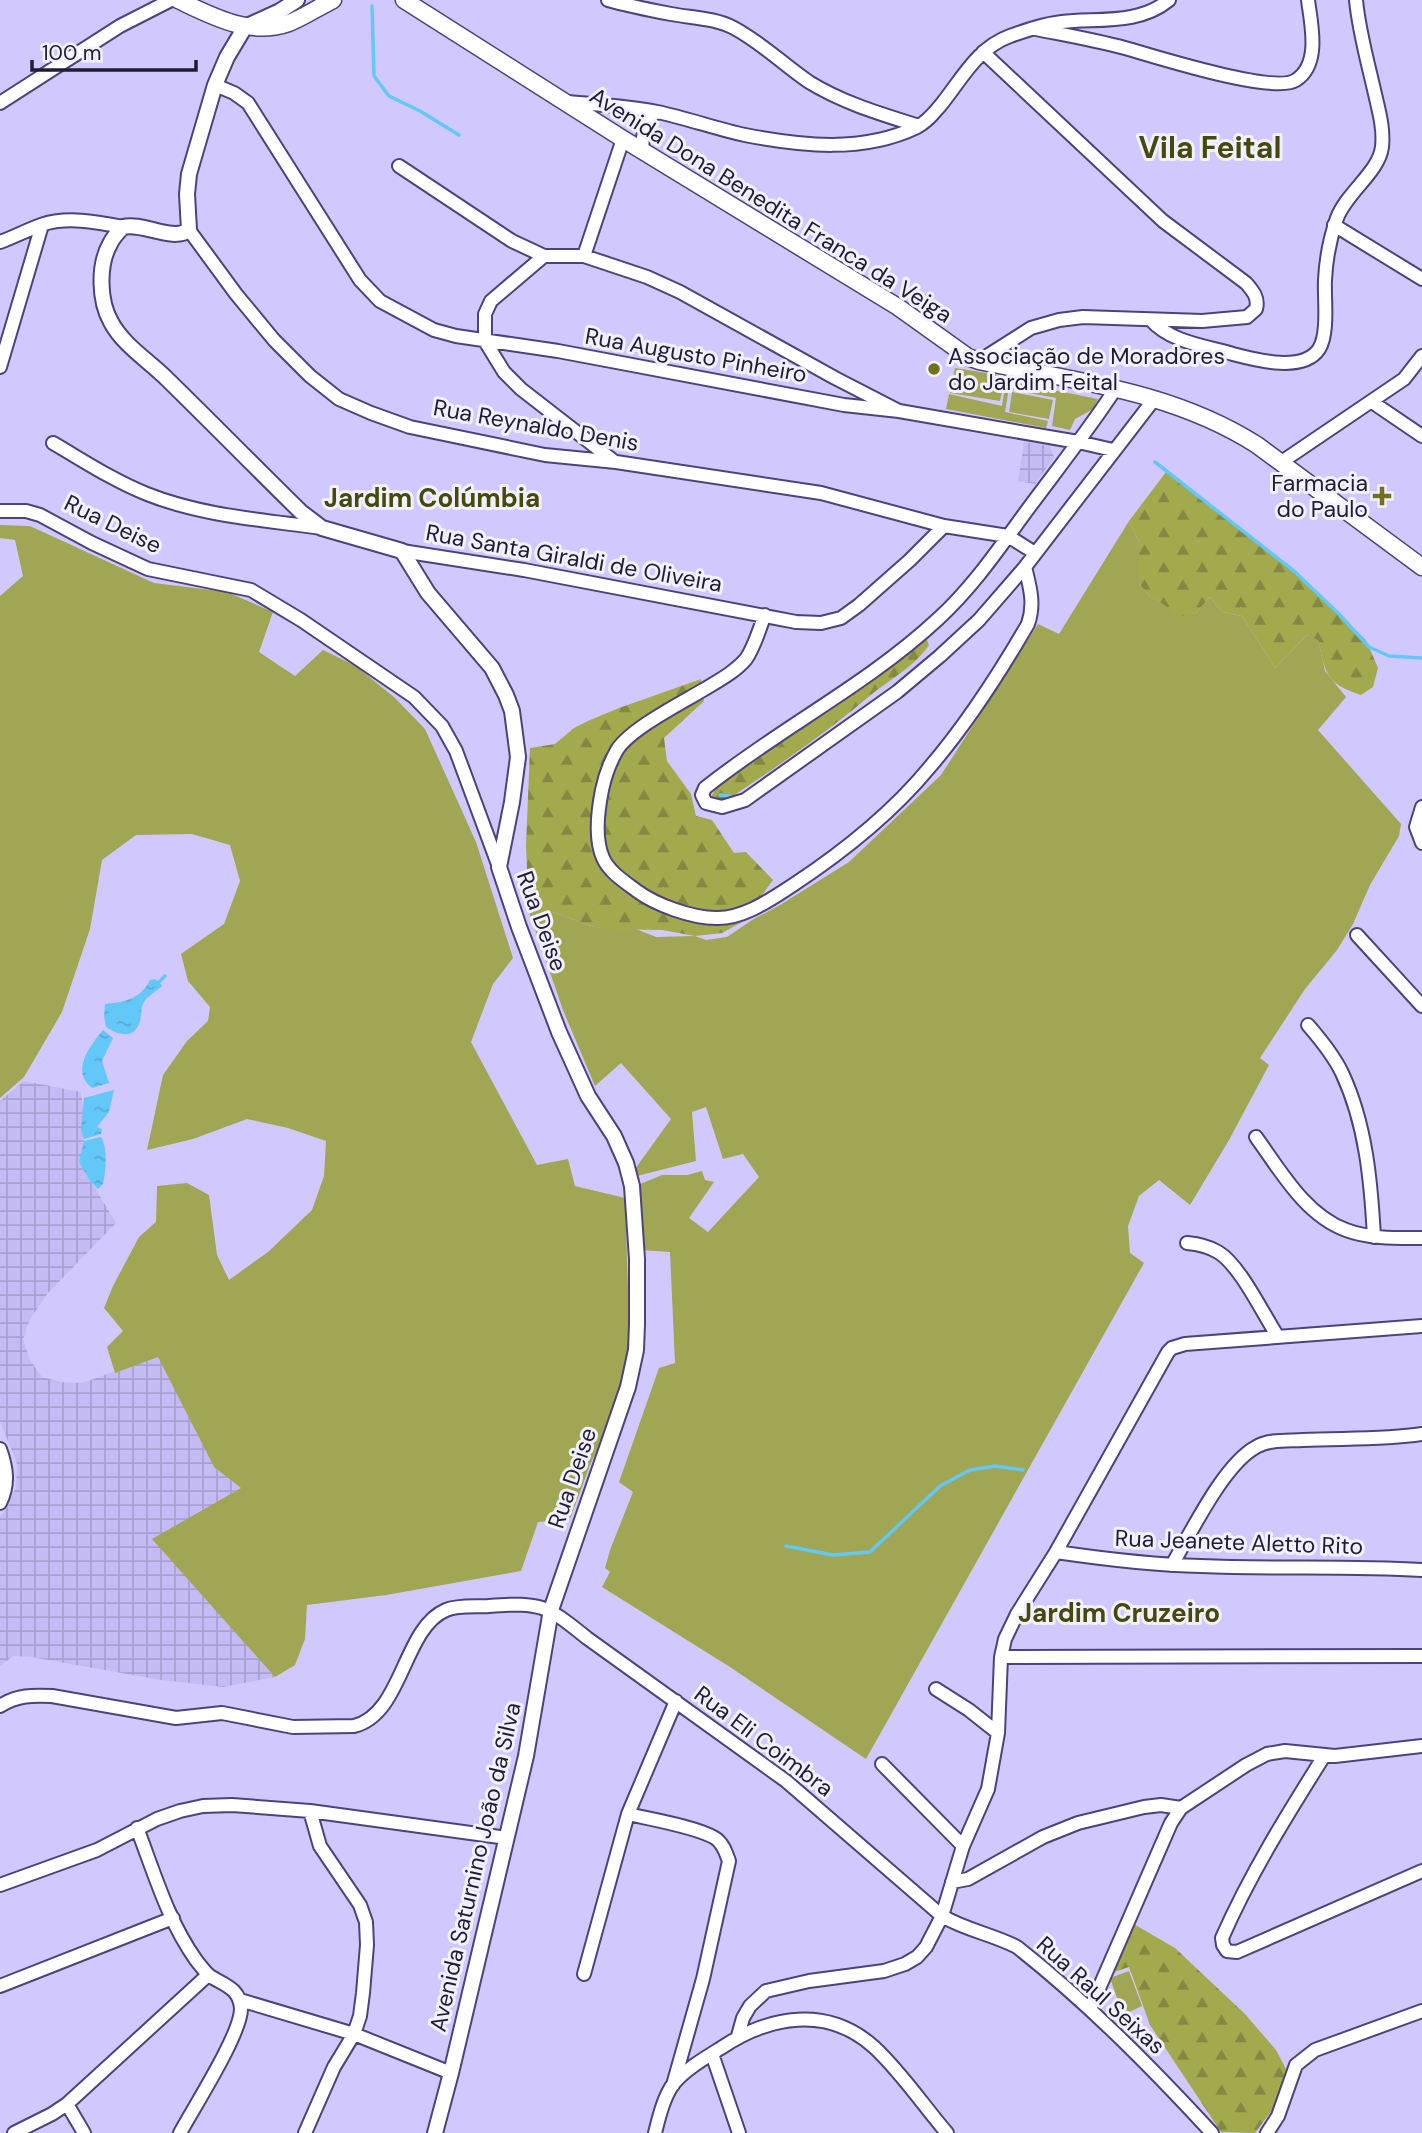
<svg xmlns="http://www.w3.org/2000/svg" width="1422" height="2133" font-family="'DM Sans',sans-serif">
	<style>
		.industrial { fill: url(#industrial-grid) }
		.green { fill: #a0a653 }
		.forest { fill: url(#forest-firs) }
		.water { fill: url(#water-ripples) }
		.lines { fill: none; stroke-linecap: round; stroke-linejoin: round }
		.stream { stroke: #63c7f7; stroke-width: 3.5 }
		.minor-casing { stroke: #4e427a; stroke-width: 16 }
		.tertiary-casing { stroke: #4e427a; stroke-width: 18 }
		.secondary-casing { stroke: #4e427a; stroke-width: 19 }
		.minor { stroke: #fff; stroke-width: 12 }
		.tertiary { stroke: #fff; stroke-width: 14 }
		.secondary { stroke: #fff; stroke-width: 16 }
		.poi-dot { fill: #6e7218; stroke: #f2f0fd; stroke-width: 2.5 }
		.labels { text-anchor: middle; dominant-baseline: central; stroke-width: 6; stroke-linejoin: round; paint-order: stroke }
		.street-label { font-size: 23px; fill: #211c34; stroke: #f2f0fd }
		.poi-label { font-size: 23px; fill: #211c34; stroke: #f2f0fd; text-anchor: start }
		.quarter-label { font-size: 26px; font-weight: bold; fill: #46490b; stroke: #f2f0fd }
		.district-label { font-size: 30px; font-weight: bold; fill: #46490b; stroke: #f2f0fd }
	</style>
	<defs>
		<pattern id="industrial-grid" width="8" height="8" patternUnits="userSpaceOnUse" patternTransform="scale(1.75)"><rect width="8" height="8" fill="#c4bbf4"/><path d="M0 4h8M4 0v8" fill="none" stroke="#a8a0d2"/></pattern>
		<pattern id="forest-firs" width="22" height="20" patternUnits="userSpaceOnUse" patternTransform="scale(1.75)"><rect width="22" height="20" fill="#a3a94d"/><path d="M5 1l3.5 6h-7zM16 11l3.5 6h-7z" fill="#848941"/></pattern>
		<pattern id="water-ripples" width="26" height="14" patternUnits="userSpaceOnUse" patternTransform="scale(1.75)"><rect width="26" height="14" fill="#63c7f7"/><path d="M2 4q2-2 4 0t4 0M15 11q2-2 4 0t4 0" fill="none" stroke="#56aad4"/></pattern>
	</defs>
	<rect width="100%" height="100%" fill="#d1c9fe"/>
	<path class="industrial" d="M 1024,442 L 1050,446 L 1054,457 L 1035,484 L 1018,481 Z
		M 24,1081 L 81,1092 L 84,1113 L 84,1141 L 80,1163 L 116,1223 L 48,1293 L 30,1319 L 23,1339 L 30,1360 L 42,1377 L 61,1382 L 82,1383 L 158,1356 L 214,1467 L 242,1488 L 153,1539 L 275,1677 L 223,1687 L 161,1680 L 31,1657 L 13,1656 L 0,1666 L 0,1517 L 8,1506 L 16,1487 L 17,1464 L 0,1421 L 0,1101 Z"/>
	<path class="green" d="M 955,368 L 1005,376 L 1000,401 L 950,393 Z
		M 1006,381 L 1010,382 L 1005,412 L 1048,421 L 1046,428 L 946,409 L 949,394 L 1002,406 Z
		M 1013,382 L 1098,399 L 1093,409 L 1075,419 L 1070,430 L 1052,426 L 1056,398 L 1013,390 Z
		M 1012,392 L 1053,400 L 1049,419 L 1009,412 Z
		M 1129,521 L 1139,542 L 1139,584 L 1150,596 L 1181,615 L 1196,613 L 1210,597 L 1222,612 L 1242,616 L 1275,668 L 1307,635 L 1318,639 L 1325,671 L 1346,697 L 1318,730 L 1401,824 L 1399,836 L 1370,885 L 1353,924 L 1337,950 L 1305,989 L 1260,1058 L 1269,1065 L 1229,1140 L 1190,1205 L 1159,1180 L 1139,1196 L 1128,1226 L 1130,1253 L 1144,1263 L 866,1759 L 730,1667 L 602,1587 L 610,1572 L 605,1568 L 610,1550 L 633,1492 L 619,1482 L 659,1368 L 675,1363 L 670,1252 L 641,1250 L 638,1185 L 662,1175 L 687,1175 L 702,1171 L 705,1180 L 714,1182 L 689,1218 L 708,1232 L 759,1177 L 743,1154 L 723,1159 L 706,1107 L 692,1112 L 696,1161 L 637,1176 L 635,1169 L 671,1119 L 621,1063 L 595,1086 L 563,1010 L 529,912 L 553,912 L 594,927 L 636,929 L 656,937 L 695,936 L 706,940 L 727,937 L 752,920 L 780,905 L 849,862 L 941,775 L 1038,624 L 1059,634 Z
		M 0,525 L 30,526 L 154,583 L 227,592 L 273,612 L 259,652 L 295,676 L 323,650 L 356,666 L 395,698 L 425,729 L 476,842 L 513,958 L 493,984 L 471,1042 L 537,1165 L 568,1159 L 575,1186 L 625,1198 L 630,1347 L 614,1413 L 590,1465 L 570,1519 L 538,1522 L 521,1571 L 386,1595 L 307,1605 L 305,1639 L 295,1665 L 275,1677 L 152,1539 L 241,1488 L 214,1467 L 158,1357 L 115,1373 L 107,1347 L 123,1331 L 104,1308 L 113,1286 L 139,1237 L 156,1222 L 157,1186 L 187,1183 L 209,1195 L 217,1255 L 229,1280 L 268,1252 L 312,1210 L 324,1176 L 326,1141 L 288,1128 L 247,1119 L 193,1139 L 147,1150 L 163,1075 L 187,1041 L 208,1021 L 210,1007 L 188,981 L 181,954 L 224,924 L 240,881 L 230,845 L 192,834 L 136,835 L 102,860 L 90,929 L 62,1012 L 24,1077 L 0,1098 L 0,596 L 23,576 L 15,540 L 0,538 Z
		M 1129,1971 L 1142,2006 L 1123,2015 L 1110,1978 Z"/>
	<path class="forest" d="M 1166,472 L 1294,571 L 1366,640 L 1378,668 L 1373,687 L 1361,695 C 1325,683 1326,674 1318,640 L 1307,635 L 1275,668 L 1242,616 L 1222,612 L 1210,597 L 1196,613 L 1181,616 L 1150,596 L 1139,584 L 1139,542 L 1129,521 Z
		M 926,638 L 929,645 C 914,667 892,678 872,694 C 825,734 775,768 724,802 L 716,805 L 711,797 L 716,788 L 761,756 L 912,641 Z
		M 701,679 L 704,701 L 664,738 L 667,761 L 691,794 L 696,816 L 712,820 L 734,853 L 746,852 L 773,880 L 742,922 L 722,933 L 695,936 L 662,930 L 611,929 L 594,927 L 553,912 L 529,912 L 526,846 L 530,748 L 555,744 L 574,728 L 590,720 L 619,708 Z
		M 1132,1923 L 1175,1948 L 1245,2014 L 1276,2050 L 1286,2069 L 1275,2106 L 1255,2133 L 1221,2132 L 1150,2025 L 1129,1967 L 1111,1973 Z"/>
	<path class="water" d="M 155,979 L 162,985 L 161,987 C 155,992 148,996 144,1002 C 140,1009 142,1017 139,1024 C 133,1040 116,1034 106,1027 L 104,1016 L 105,1004 C 124,1002 140,1000 150,980 Z
		M 103,1030 L 113,1038 L 102,1061 L 109,1083 L 92,1088 C 70,1071 90,1046 103,1030 Z
		M 114,1090 L 109,1112 L 97,1127 L 102,1129 L 101,1134 L 84,1139 L 81,1130 L 84,1098 Z
		M 101,1137 C 108,1149 106,1169 103,1184 L 98,1189 L 90,1181 L 79,1162 L 84,1141 Z"/>
	<g class="lines">
		<path class="stream" d="M 372,6 L 374,76 L 389,96 L 420,111 L 459,135
			M 1155,462 L 1294,571 L 1339,614 L 1369,647 L 1389,656 L 1422,658
			M 720,795 L 730,796
			M 157,984 L 165,976
			M 786,1546 L 833,1555 L 870,1552 L 940,1486 L 970,1470 L 995,1466 L 1023,1470"/>
		<defs>
			<path id="minor" d="M 608,0 C 629,6 650,10 671,14 C 693,18 715,18 734,28 C 762,43 784,65 809,82 C 843,103 881,114 919,126
				M 1036,29 C 1066,35 1095,40 1125,48 C 1154,56 1274,95 1296,80 C 1321,64 1311,24 1308,0
				M 215,85 L 234,93 L 248,103 L 360,280 L 380,301 L 434,330 L 456,336 L 558,351 L 844,405 L 899,411
				M 568,102 C 597,105 628,106 657,112 C 687,118 716,129 745,135 C 802,146 863,153 917,127 C 927,122 933,114 940,106 C 962,79 977,48 1010,36 C 1027,30 1044,24 1062,22 C 1097,18 1139,25 1169,0
				M 0,103 L 120,26 L 171,0
				M 642,149 C 643,133 644,122 656,112
				M 399,166 L 512,241 L 544,256 L 584,256 L 647,277 L 680,292 L 835,378 L 899,411 L 1078,442 L 1113,450
				M 1334,225 L 1422,279
				M 189,230 L 236,294 L 274,340 L 310,376 L 339,399 L 371,413 L 410,427 L 545,455 L 616,462 L 821,493 L 944,526 L 1008,536 L 1035,553
				M 0,242 C 14,237 27,230 41,225 C 67,216 97,222 123,227
				M 544,256 L 491,301 L 485,314 L 485,341 L 504,372 L 521,389 L 615,462
				M 584,256 L 623,139
				M 1151,320 C 1170,342 1206,346 1233,354 C 1256,360 1303,373 1319,349 C 1329,333 1324,298 1325,280 C 1326,259 1330,238 1337,218 C 1347,192 1379,172 1382,147 C 1384,129 1379,111 1375,94 C 1368,63 1359,32 1356,0
				M 979,361 L 1031,328 L 1059,320 L 1083,317 L 1202,321 L 1247,317 L 1256,309 C 1259,298 1253,291 1246,283 L 1163,221 L 983,52
				M 0,367 L 42,225
				M 1116,388 C 1088,431 1056,471 1025,513 C 998,550 972,588 938,619 C 867,685 780,728 705,788 L 702,795 L 706,803 L 722,807 L 745,800 L 897,692 L 940,656 L 979,620 L 1025,567 L 1155,398
				M 1372,402 L 1422,436
				M 53,443 C 84,461 114,481 147,494 C 202,516 264,520 322,528
				M 1280,463 L 1404,379 L 1422,356
				M 0,511 L 26,511 L 40,515 L 92,543 L 148,569 L 251,590 L 301,620 L 414,697 L 442,726 L 456,751 L 499,867
				M 402,551 L 524,570 L 796,622 L 821,623 L 841,618 L 859,605 L 910,560 L 944,526
				M 765,615 C 759,629 755,646 746,659 C 735,672 718,681 703,690 C 681,703 630,729 617,750 C 610,762 605,776 602,790 C 598,810 594,838 603,858 C 609,872 625,882 637,891 C 656,905 692,918 716,918 C 744,919 771,899 793,885 C 843,852 891,814 929,768 C 967,724 999,674 1028,624 C 1035,604 1030,587 1025,567
				M 1422,807 L 1416,827 L 1422,843
				M 1357,935 L 1422,1006
				M 1308,1025 C 1321,1040 1334,1056 1342,1073 C 1366,1124 1371,1182 1374,1237
				M 1256,1137 C 1280,1170 1305,1215 1346,1230 C 1370,1239 1397,1238 1422,1238
				M 1187,1243 C 1198,1244 1208,1246 1218,1252 C 1240,1265 1263,1314 1278,1337
				M 0,1449 C 7,1468 9,1485 0,1503
				M 1056,1552 C 1104,1559 1152,1565 1201,1566 C 1275,1569 1348,1566 1422,1570
				M 1172,1565 C 1191,1533 1223,1465 1256,1447 C 1269,1439 1288,1441 1303,1440 C 1342,1438 1383,1440 1422,1434
				M 1001,1657 L 1422,1656
				M 936,1689 L 969,1710 L 998,1733
				M 0,1706 C 17,1695 33,1695 52,1696 L 176,1718 L 222,1713 L 293,1727 L 354,1726 C 403,1714 403,1628 446,1610 C 458,1605 475,1607 489,1606 C 542,1602 546,1605 587,1638 L 786,1781 L 942,1916 C 968,1931 992,1934 1017,1947 C 1088,2003 1151,2067 1212,2133
				M 1324,1756 C 1287,1815 1250,1874 1222,1938 L 1223,1945 L 1227,1951 L 1237,1952 L 1422,1871
				M 882,1764 L 963,1846
				M 628,1814 C 650,1819 697,1827 715,1838 C 723,1843 726,1853 729,1861 L 703,1979 L 673,2085
				M 137,1828 C 154,1872 168,1921 196,1960 C 200,1965 205,1972 210,1976 C 224,1985 240,1988 241,2009 C 241,2034 194,2107 180,2133
				M 952,1882 L 968,1879 L 1043,1837 L 1078,1823 L 1144,1807 L 1161,1805 L 1181,1808 L 1246,1765 L 1267,1754 L 1285,1751 L 1335,1756 L 1422,1746
				M 0,1885 L 97,1850 L 157,1819 L 180,1811 L 203,1806 L 232,1805 L 310,1811 L 507,1838
				M 584,1974 L 628,1814 L 676,1701
				M 0,1986 L 173,1918
				M 240,2000 L 354,2034 L 451,2073
				M 1090,2009 L 1171,1823 L 1181,1808
				M 738,2036 L 743,2018 L 750,2006 L 766,1991 L 809,1981 L 884,1971 L 905,1964 L 917,1957 L 926,1947 L 942,1916 L 963,1846 L 988,1789 L 998,1733 L 1001,1657 L 1005,1639 L 1017,1614 L 1056,1552 L 1168,1352 L 1172,1348 L 1185,1344 L 1422,1326
				M 712,2054 L 739,2133
				M 67,2104 L 84,2133
				M 14,2133 L 52,2114 L 67,2104 L 208,1975
				M 305,2133 L 334,2067 L 354,2034 L 360,2016 L 363,1993 L 367,1945 L 366,1922 L 360,1905 L 320,1846 L 310,1811
				M 655,2133 C 659,2117 664,2096 674,2083 C 686,2069 705,2058 721,2048 C 769,2016 827,2005 874,2047 C 901,2072 923,2105 947,2133
				M 1267,2133 L 1278,2116 L 1296,2065 L 1315,2050 L 1422,2011"/>
			<path id="tertiary" d="M 297,0 L 280,11 L 245,27 L 227,57 L 215,85 L 189,174 L 187,194 L 189,230 C 172,242 143,222 123,227 C 118,232 113,237 110,244 C 98,265 99,301 111,322 C 123,345 149,361 167,379 C 212,423 256,468 301,512 L 322,528 L 402,551 L 428,593 L 492,668 L 506,695 L 512,711 L 518,757 L 512,802 L 499,867 L 519,927 L 559,1032 L 588,1096 L 614,1136 L 626,1163 L 632,1186 L 637,1259 L 637,1324 L 636,1350 L 628,1387 L 551,1610 L 526,1756 L 451,2073 L 435,2133"/>
			<path id="secondary" d="M 178,0 C 212,16 250,37 289,23 C 304,17 319,7 333,0
				M 404,0 L 623,139 L 898,307 L 968,357 L 979,361 C 1074,381 1173,391 1257,445 L 1422,567"/>
		</defs>
		<use href="#minor" class="minor-casing"/>
		<use href="#tertiary" class="tertiary-casing"/>
		<use href="#secondary" class="secondary-casing"/>
		<use href="#minor" class="minor"/>
		<use href="#tertiary" class="tertiary"/>
		<use href="#secondary" class="secondary"/>
	</g>
	<g class="poi-dot">
		<circle cx="934" cy="369" r="7"/>
		<path d="M1378.5 485.5h7v7h7v7h-7v7h-7v-7h-7v-7h7z"/>
	</g>
	<g class="labels">
		<g class="street-label">
			<text transform="translate(771 205) rotate(32)">Avenida Dona Benedita Franca da Veiga</text>
			<text transform="translate(696 355) rotate(10)">Rua Augusto Pinheiro</text>
			<text transform="translate(536 425) rotate(10)">Rua Reynaldo Denis</text>
			<text transform="translate(113 524) rotate(26)">Rua Deise</text>
			<text transform="translate(574 558) rotate(10)">Rua Santa Giraldi de Oliveira</text>
			<text transform="translate(542 921) rotate(70)">Rua Deise</text>
			<text transform="translate(572 1478) rotate(-71)">Rua Deise</text>
			<text transform="translate(1239 1542) rotate(2)">Rua Jeanete Aletto Rito</text>
			<text transform="translate(764 1741) rotate(37)">Rua Eli Coimbra</text>
			<text transform="translate(475 1867) rotate(-77)">Avenida Saturnino João da Silva</text>
			<text transform="translate(1101 1995) rotate(42)">Rua Raul Seixas</text>
		</g>
		<g class="poi-label">
			<text x="948" y="356">Associação de Moradores<tspan x="948" dy="26">do Jardim Feital</tspan></text>
			<text x="1368" y="483" text-anchor="end">Farmacia<tspan x="1368" dy="26">do Paulo</tspan></text>
		</g>
		<g class="quarter-label">
			<text x="432" y="498">Jardim Colúmbia</text>
			<text x="1119" y="1613">Jardim Cruzeiro</text>
		</g>
		<g class="district-label">
			<text x="1210" y="147">Vila Feital</text>
		</g>
	</g>
	<path d="M32 60v10h164v-10" fill="none" stroke="#211c34" stroke-width="3.5"/>
	<text x="42" y="60" font-size="21" fill="#211c34" stroke="#f2f0fd" stroke-width="5" paint-order="stroke">100 m</text>
</svg>
